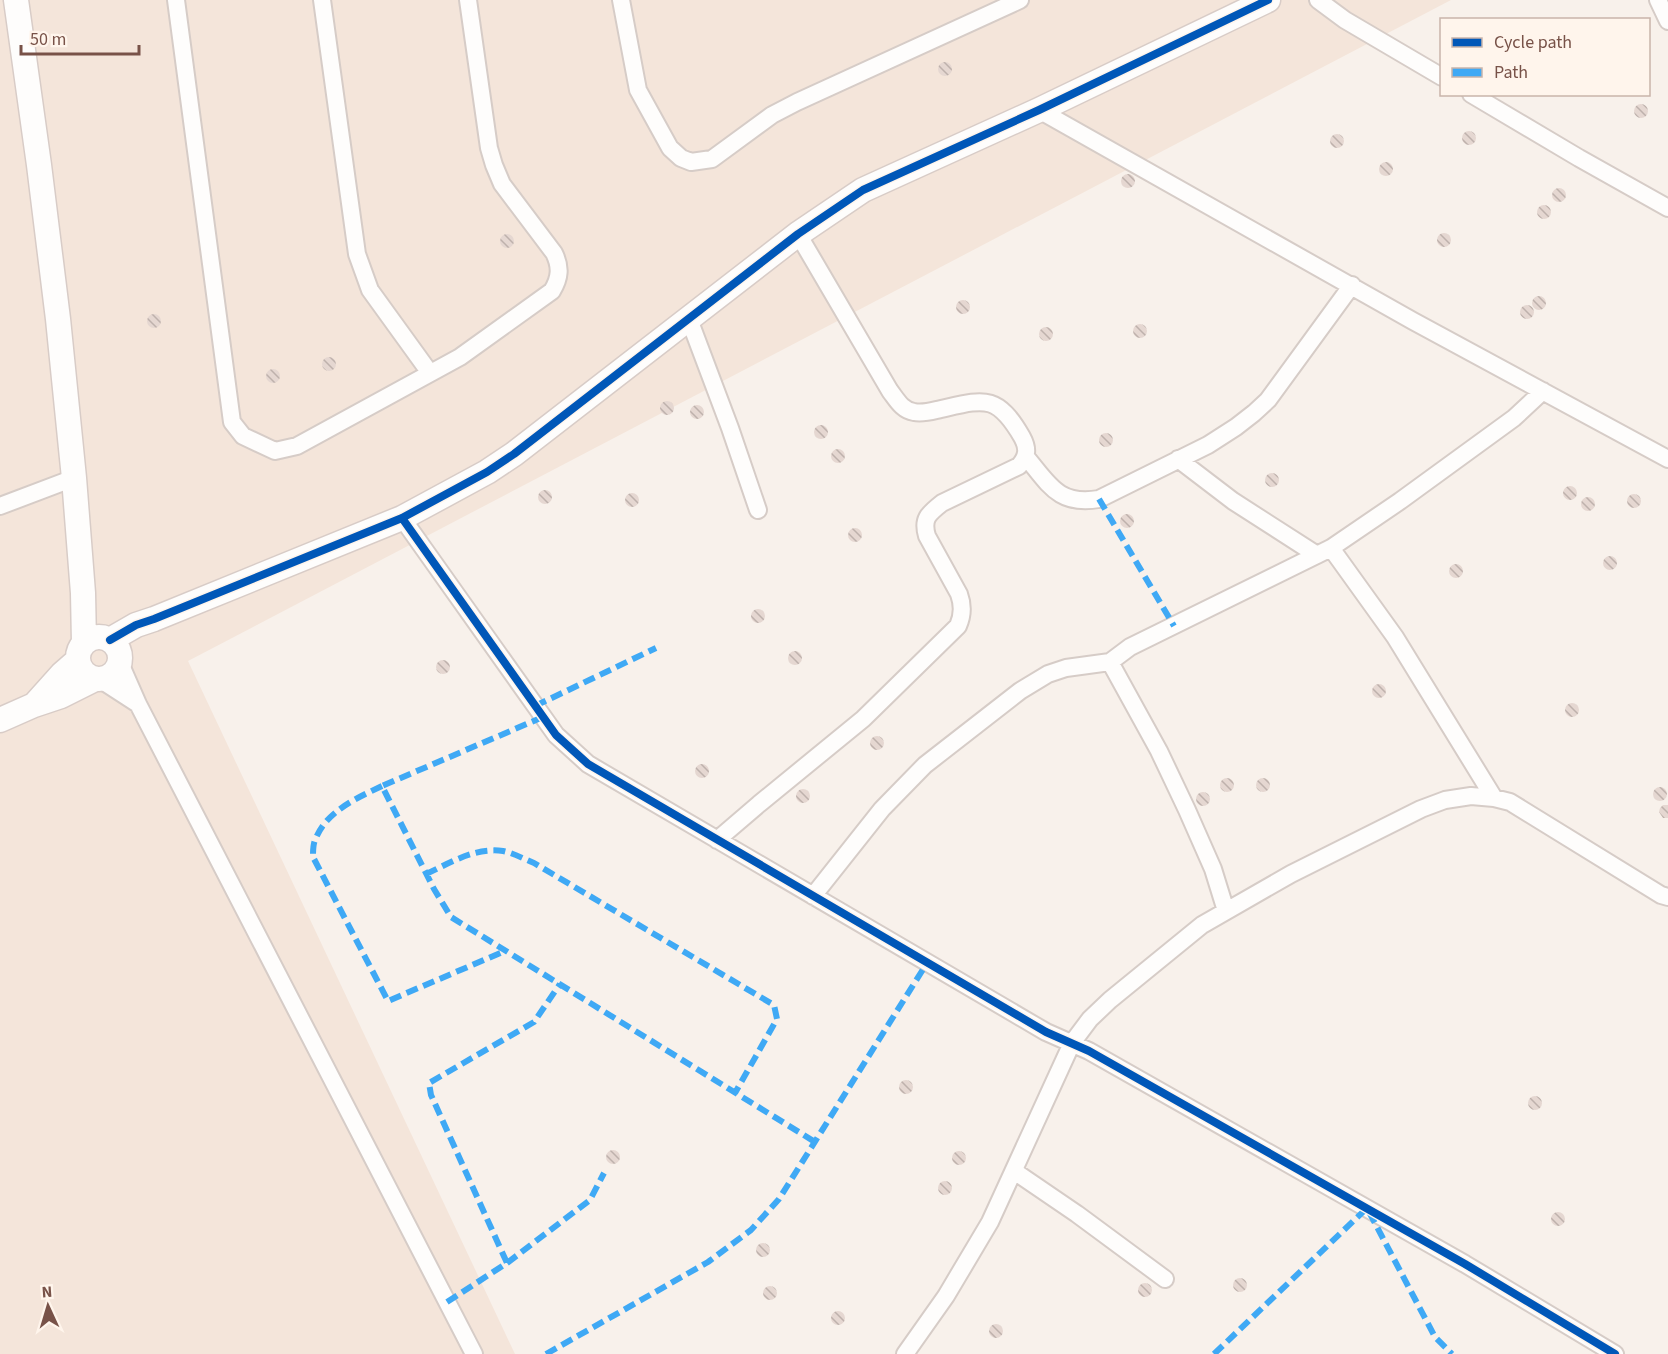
<svg xmlns="http://www.w3.org/2000/svg" width="1668" height="1354" font-family="'Source Sans 3',sans-serif">
	<style>
		.residential { fill: #f4e5da }
		.building { fill: url(#building-back-hatch) }
		.lines { fill: none; stroke-linecap: round; stroke-linejoin: round }
		.street-casing { stroke: #d6ccc7; stroke-width: 20 }
		.secondary-casing { stroke: #d8ccc7; stroke-width: 27 }
		.street { stroke: #fefdfc; stroke-width: 16 }
		.secondary { stroke: #fefdfc; stroke-width: 24 }
		.quiet { stroke: #3fa9f5; stroke-width: 6; stroke-dasharray: 12 6; stroke-linecap: butt }
		.cycleway-casing { stroke: #fff5ec; stroke-width: 11 }
		.cycleway { stroke: #0057b8; stroke-width: 8 }
	</style>
	<defs>
		<pattern id="building-back-hatch" width="6" height="6" patternUnits="userSpaceOnUse" patternTransform="scale(1.5)"><rect width="6" height="6" fill="#e5d7d1"/><path d="M-1 5l2 2M0 0l6 6M5-1l2 2" fill="none" stroke="#beb1ac"/></pattern>
	</defs>
	<rect width="100%" height="100%" fill="#f8f1eb"/>
	<path class="residential" d="M 0,0 L 1451,0 L 188,661 L 515,1354 L 0,1354 Z"/>
	<path class="building" d="M938 69a7 7 0 1 1 14 0a7 7 0 1 1-14 0Z
		M1634 111a7 7 0 1 1 14 0a7 7 0 1 1-14 0Z
		M1462 138a7 7 0 1 1 14 0a7 7 0 1 1-14 0Z
		M1330 141a7 7 0 1 1 14 0a7 7 0 1 1-14 0Z
		M1379 169a7 7 0 1 1 14 0a7 7 0 1 1-14 0Z
		M1121 181a7 7 0 1 1 14 0a7 7 0 1 1-14 0Z
		M1552 195a7 7 0 1 1 14 0a7 7 0 1 1-14 0Z
		M1537 212a7 7 0 1 1 14 0a7 7 0 1 1-14 0Z
		M1437 240a7 7 0 1 1 14 0a7 7 0 1 1-14 0Z
		M500 241a7 7 0 1 1 14 0a7 7 0 1 1-14 0Z
		M1532 303a7 7 0 1 1 14 0a7 7 0 1 1-14 0Z
		M956 307a7 7 0 1 1 14 0a7 7 0 1 1-14 0Z
		M1520 312a7 7 0 1 1 14 0a7 7 0 1 1-14 0Z
		M147 321a7 7 0 1 1 14 0a7 7 0 1 1-14 0Z
		M1133 331a7 7 0 1 1 14 0a7 7 0 1 1-14 0Z
		M1039 334a7 7 0 1 1 14 0a7 7 0 1 1-14 0Z
		M322 364a7 7 0 1 1 14 0a7 7 0 1 1-14 0Z
		M266 376a7 7 0 1 1 14 0a7 7 0 1 1-14 0Z
		M660 408a7 7 0 1 1 14 0a7 7 0 1 1-14 0Z
		M690 412a7 7 0 1 1 14 0a7 7 0 1 1-14 0Z
		M814 432a7 7 0 1 1 14 0a7 7 0 1 1-14 0Z
		M1099 440a7 7 0 1 1 14 0a7 7 0 1 1-14 0Z
		M831 456a7 7 0 1 1 14 0a7 7 0 1 1-14 0Z
		M1265 480a7 7 0 1 1 14 0a7 7 0 1 1-14 0Z
		M1563 493a7 7 0 1 1 14 0a7 7 0 1 1-14 0Z
		M538 497a7 7 0 1 1 14 0a7 7 0 1 1-14 0Z
		M625 500a7 7 0 1 1 14 0a7 7 0 1 1-14 0Z
		M1627 501a7 7 0 1 1 14 0a7 7 0 1 1-14 0Z
		M1581 504a7 7 0 1 1 14 0a7 7 0 1 1-14 0Z
		M1120 521a7 7 0 1 1 14 0a7 7 0 1 1-14 0Z
		M848 535a7 7 0 1 1 14 0a7 7 0 1 1-14 0Z
		M1603 563a7 7 0 1 1 14 0a7 7 0 1 1-14 0Z
		M1449 571a7 7 0 1 1 14 0a7 7 0 1 1-14 0Z
		M751 616a7 7 0 1 1 14 0a7 7 0 1 1-14 0Z
		M788 658a7 7 0 1 1 14 0a7 7 0 1 1-14 0Z
		M436 667a7 7 0 1 1 14 0a7 7 0 1 1-14 0Z
		M1372 691a7 7 0 1 1 14 0a7 7 0 1 1-14 0Z
		M1565 710a7 7 0 1 1 14 0a7 7 0 1 1-14 0Z
		M870 743a7 7 0 1 1 14 0a7 7 0 1 1-14 0Z
		M695 771a7 7 0 1 1 14 0a7 7 0 1 1-14 0Z
		M1220 785a7 7 0 1 1 14 0a7 7 0 1 1-14 0Z
		M1256 785a7 7 0 1 1 14 0a7 7 0 1 1-14 0Z
		M1653 794a7 7 0 1 1 14 0a7 7 0 1 1-14 0Z
		M796 796a7 7 0 1 1 14 0a7 7 0 1 1-14 0Z
		M1196 799a7 7 0 1 1 14 0a7 7 0 1 1-14 0Z
		M 1663,805 L 1668,805 L 1668,818 L 1663,818 L 1659,812 L 1660,808 Z
		M899 1087a7 7 0 1 1 14 0a7 7 0 1 1-14 0Z
		M1528 1103a7 7 0 1 1 14 0a7 7 0 1 1-14 0Z
		M606 1157a7 7 0 1 1 14 0a7 7 0 1 1-14 0Z
		M952 1158a7 7 0 1 1 14 0a7 7 0 1 1-14 0Z
		M938 1188a7 7 0 1 1 14 0a7 7 0 1 1-14 0Z
		M1551 1219a7 7 0 1 1 14 0a7 7 0 1 1-14 0Z
		M756 1250a7 7 0 1 1 14 0a7 7 0 1 1-14 0Z
		M1233 1285a7 7 0 1 1 14 0a7 7 0 1 1-14 0Z
		M1138 1290a7 7 0 1 1 14 0a7 7 0 1 1-14 0Z
		M763 1293a7 7 0 1 1 14 0a7 7 0 1 1-14 0Z
		M831 1318a7 7 0 1 1 14 0a7 7 0 1 1-14 0Z
		M989 1331a7 7 0 1 1 14 0a7 7 0 1 1-14 0Z"/>
	<g class="lines">
		<defs>
			<path id="street" d="M 176,0 L 232,422 L 243,436 L 275,451 L 297,446 L 460,357 L 552,291 C 560,278 561,267 554,253 L 502,184 L 494,165 L 489,148 L 468,0
				M 322,0 L 357,254 L 370,290 L 430,373
				M 621,0 L 638,90 L 670,148 L 681,158 L 691,162 L 712,159 L 772,115 L 797,102 L 1020,0
				M 1318,0 L 1345,20 L 1442,77
				M 1658,0 L 1668,21
				M 1471,94 L 1579,158 L 1668,208
				M 1039,110 L 1413,321 L 1668,459
				M 689,319 L 730,428 L 758,510
				M 1026,457 C 1049,484 1058,506 1099,499 L 1208,445 L 1236,427 L 1254,413 L 1268,400 L 1352,285
				M 1178,459 L 1233,501 L 1317,555
				M 0,506 L 74,478
				M 402,518 L 556,735 L 588,764 L 1046,1032 L 1089,1051 L 1465,1264 L 1615,1354
				M 1331,548 L 1395,637 L 1494,798
				M 1110,662 L 1159,751 L 1187,810 L 1213,869 L 1226,911
				M 120,663 L 138,704 L 474,1354
				M 101,680 L 138,704
				M 717,840 L 759,804 L 863,719 L 958,626 C 963,615 963,605 959,594 L 927,536 C 922,519 928,514 942,503 L 1019,466 C 1028,456 1028,448 1022,437 C 997,394 985,399 941,409 C 932,411 923,414 914,412 C 902,410 897,400 890,391 L 798,234
				M 813,896 L 882,809 L 925,765 L 1020,691 L 1048,674 L 1066,668 L 1110,662 L 1130,647 L 1331,548 L 1400,501 L 1514,418 L 1543,391
				M 1014,1171 L 1077,1214 L 1165,1279
				M 905,1354 L 946,1296 L 990,1222 L 1072,1043 L 1090,1019 L 1110,1000 L 1202,925 L 1291,874 L 1421,809 L 1445,800 L 1471,796 L 1494,798 L 1510,802 L 1661,895 L 1668,897"/>
			<path id="secondary" d="M 16,0 L 39,165 L 58,319 L 74,478 L 83,593 L 84,643
				M78 658a21 21 0 1 1 42 0a21 21 0 1 1-42 0Z
				M 110,640 L 136,625 L 154,619 L 402,518 L 487,472 L 514,454 L 798,234 L 863,190 L 1039,110 L 1268,0
				M 36,703 L 62,674 L 78,660
				M 0,720 L 34,705 L 61,696 L 95,679"/>
		</defs>
		<use href="#street" class="street-casing"/>
		<use href="#secondary" class="secondary-casing"/>
		<use href="#street" class="street"/>
		<use href="#secondary" class="secondary"/>
		<path class="quiet" d="M 1099,499 L 1174,626
			M 535,706 L 656,648
			M 543,717 L 382,786 L 434,889 L 451,917 L 815,1142
			M 382,786 C 357,798 327,811 316,838 C 313,843 313,851 313,857 L 388,1001 L 505,951
			M 426,874 C 450,863 475,847 503,851 C 513,853 524,859 534,863 L 774,1005 L 777,1019 L 735,1093
			M 507,1263 L 590,1200 L 604,1173
			M 447,1302 L 507,1263 L 431,1095 L 429,1083 L 534,1022 L 560,984
			M 546,1354 L 708,1262 L 751,1230 L 779,1199 L 927,963
			M 1214,1354 L 1367,1208 L 1435,1337 L 1452,1354"/>
		<defs>
			<path id="cycleway" d="M 402,518 L 556,735 L 588,764 L 1046,1032 L 1089,1051 L 1465,1264 L 1615,1354
				M 110,640 L 136,625 L 154,619 L 402,518 L 487,472 L 514,454 L 798,234 L 863,190 L 1039,110 L 1268,0"/>
		</defs>
		<use href="#cycleway" class="cycleway-casing"/>
		<use href="#cycleway" class="cycleway"/>
	</g>
	<rect x="1440" y="18" width="210" height="78" fill="#fff5ec" stroke="#c9b4aa" stroke-width="1.5"/>
	<rect x="1452" y="38" width="30" height="9" fill="#0057b8" stroke="#c9b4aa" stroke-width="1.5"/>
	<text x="1494" y="48" font-size="18" fill="#785248">Cycle path</text>
	<rect x="1452" y="68" width="30" height="9" fill="#3fa9f5" stroke="#c9b4aa" stroke-width="1.5"/>
	<text x="1494" y="78" font-size="18" fill="#785248">Path</text>
	<g transform="translate(48 1306) rotate(356)" stroke="#fff5ec" stroke-width="4.5" paint-order="stroke">
	<path d="M0-4.5L10 22L0 15L-10 22Z" fill="#785248"/>
	<text y="-9" font-size="16" font-weight="bold" text-anchor="middle" fill="#785248">N</text>
	</g>
	<path d="M21 45v9h118v-9" fill="none" stroke="#785248" stroke-width="3"/>
	<text x="30" y="45" font-size="18" fill="#785248" stroke="#fff5ec" stroke-width="4.5" paint-order="stroke">50 m</text>
</svg>
